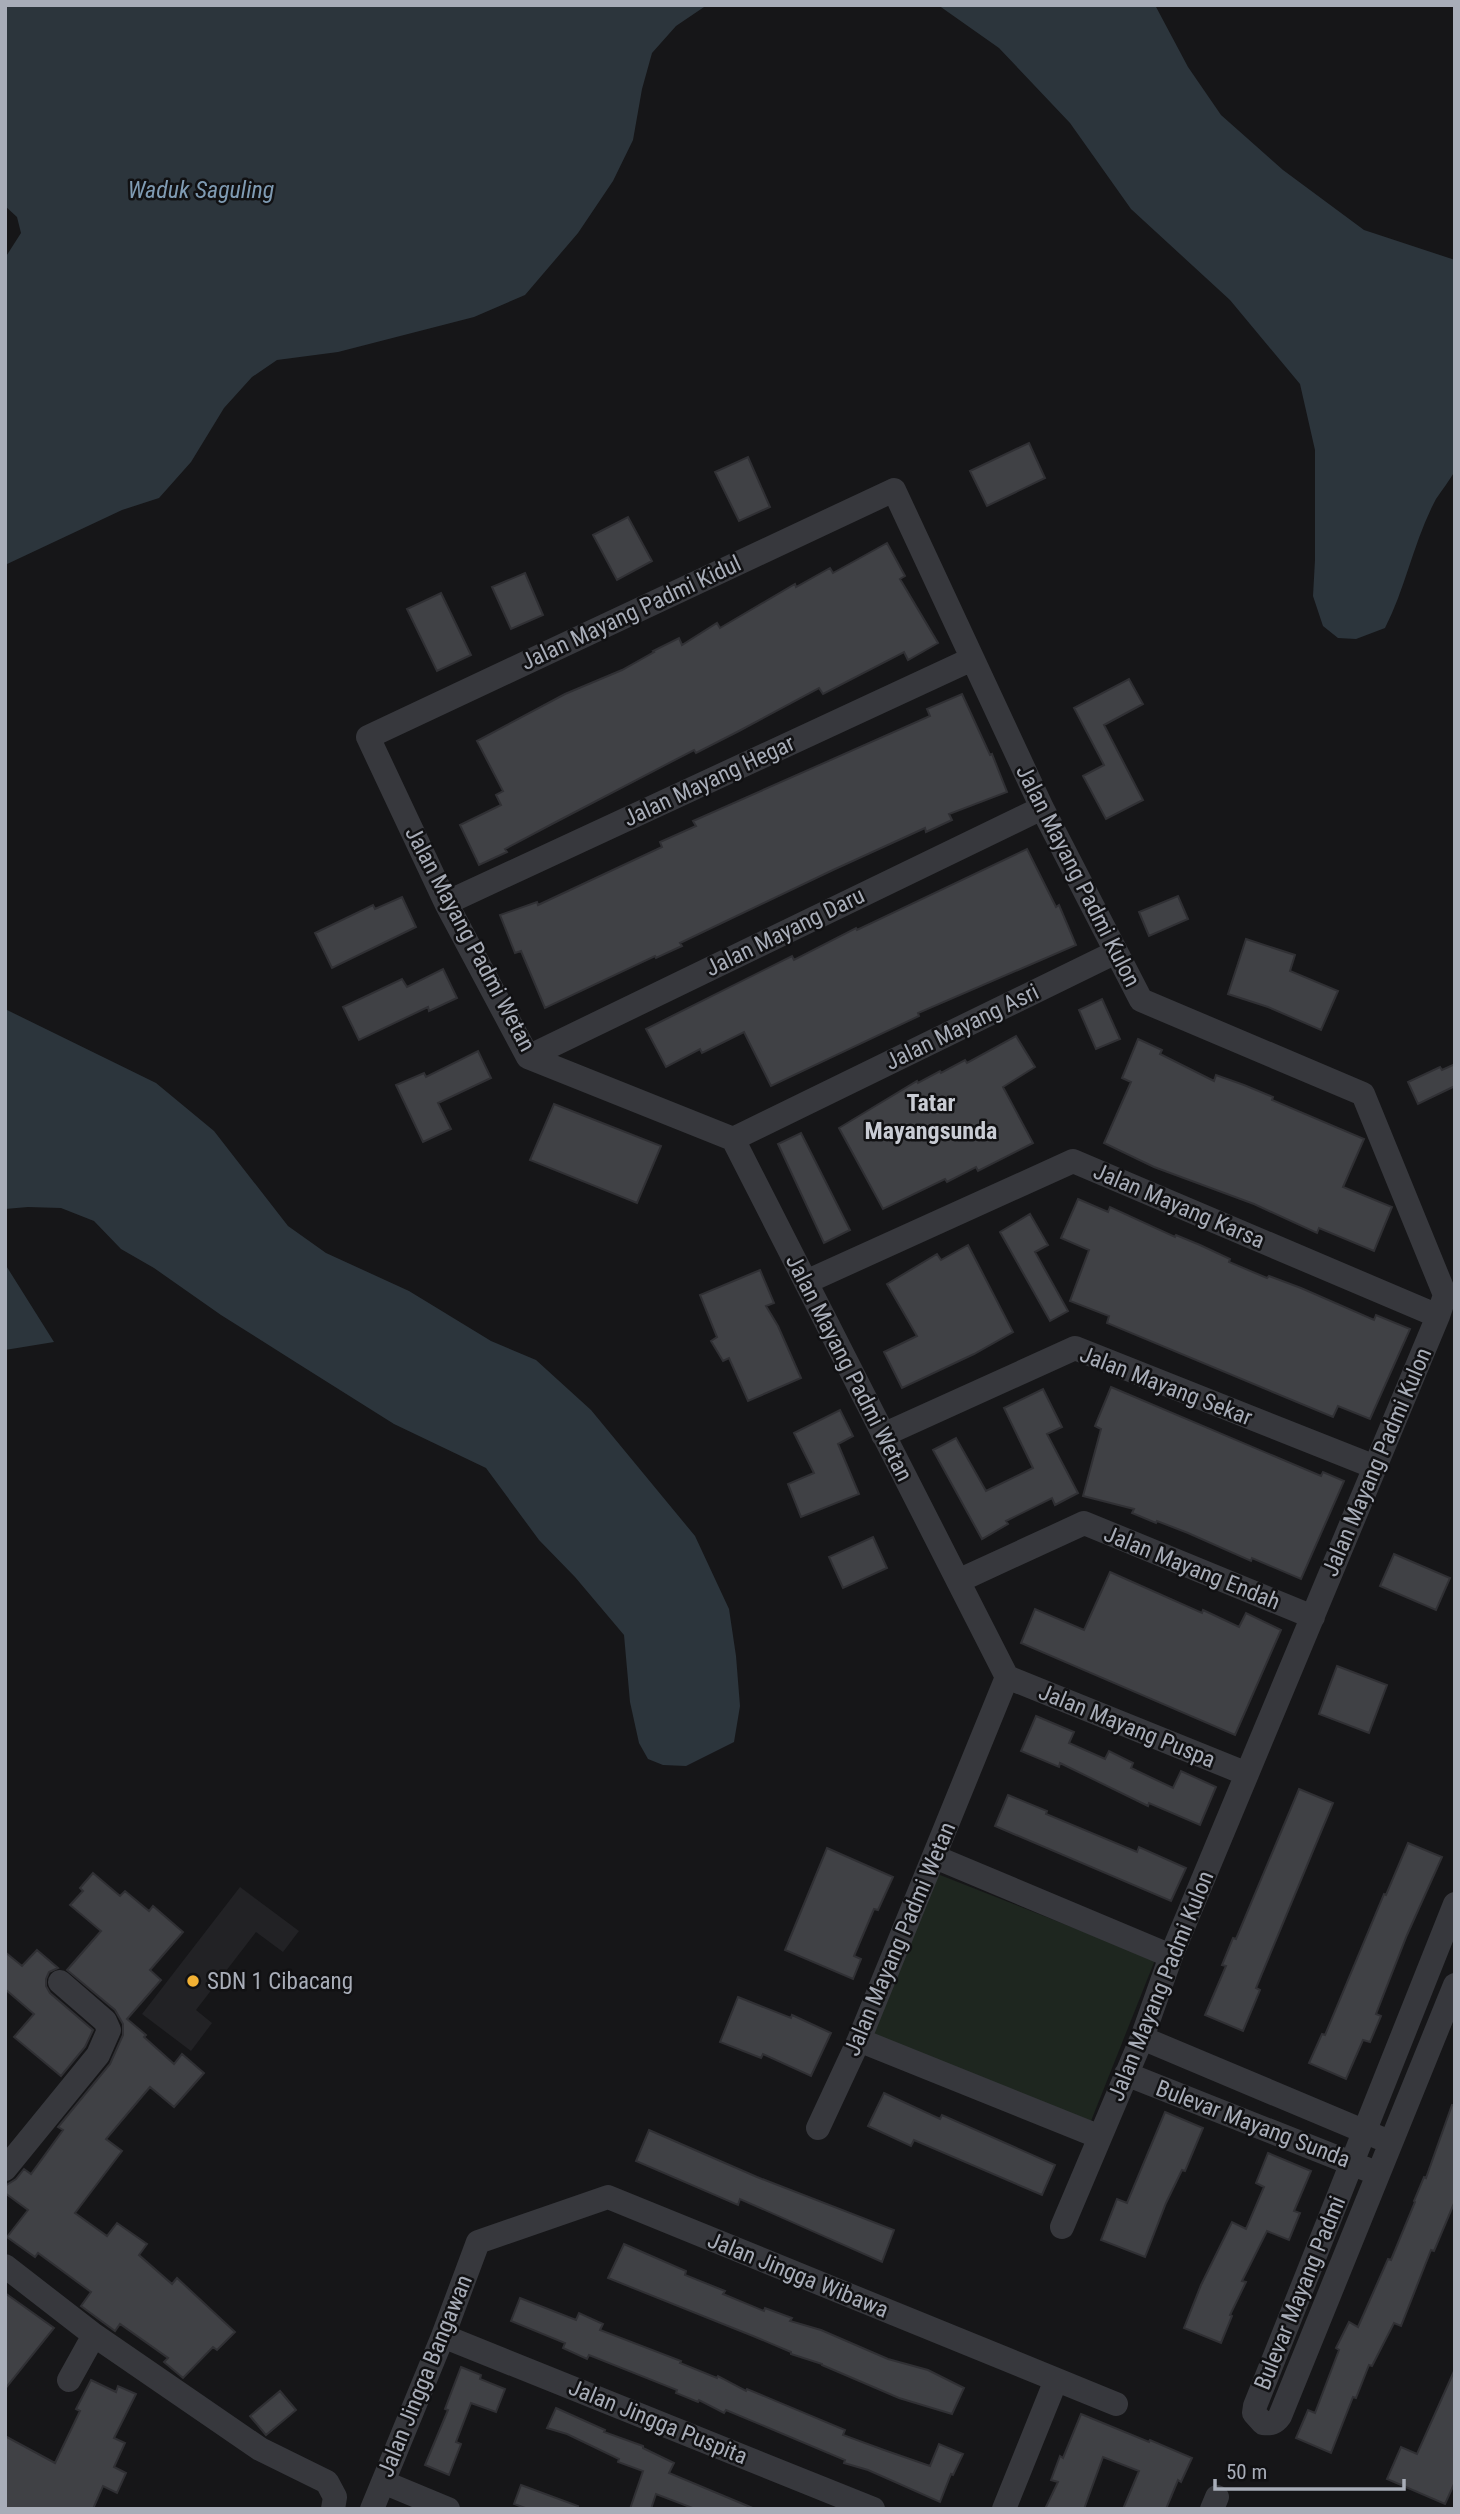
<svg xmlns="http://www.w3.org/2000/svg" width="1460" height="2514" font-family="'Roboto Condensed',sans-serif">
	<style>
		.built { fill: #222225 }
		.green { fill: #1e261f }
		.water { fill: #2c353c }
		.building { fill: #404145; stroke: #303034; stroke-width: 2 }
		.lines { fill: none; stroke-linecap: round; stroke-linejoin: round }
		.minor { stroke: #37383d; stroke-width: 24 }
		.poi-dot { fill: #f2b134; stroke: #111113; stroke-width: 2.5 }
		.labels { text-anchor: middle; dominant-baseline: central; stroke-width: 5; stroke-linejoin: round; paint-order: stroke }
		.street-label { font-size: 23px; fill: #a8adb8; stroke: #111113 }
		.poi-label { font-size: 23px; fill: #a8adb8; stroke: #111113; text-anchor: start }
		.water-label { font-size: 24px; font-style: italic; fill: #7f9bb3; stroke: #111113 }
		.neighbourhood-label { font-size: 24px; font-weight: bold; fill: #c9ccd4; stroke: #111113 }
	</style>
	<rect width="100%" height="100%" fill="#161618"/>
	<path class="built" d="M 240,1887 L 299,1931 L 283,1952 L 256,1932 L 196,2010 L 212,2023 L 191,2051 L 142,2014 Z"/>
	<path class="green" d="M 935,1873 L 1155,1960 L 1091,2121 L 871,2033 Z"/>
	<path class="water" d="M 5,5 L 707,5 L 676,26 L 652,53 L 642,89 L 633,140 L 613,181 L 578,233 L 525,295 L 474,317 L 338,352 L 277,360 L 252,377 L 224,408 L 191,462 L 159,498 L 122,510 L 5,565 L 5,258 L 21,233 L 17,217 L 5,206 Z
		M 938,5 L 1155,5 L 1188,67 L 1221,115 L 1283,170 L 1364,230 L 1455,260 L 1455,471 C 1449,481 1442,490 1436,499 C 1414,540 1406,587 1385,628 L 1356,639 L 1338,638 L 1323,626 L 1313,596 L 1315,560 L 1315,450 L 1300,384 L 1230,300 L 1131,209 L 1070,123 L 999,48 Z
		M 5,1009 L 156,1083 L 214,1131 L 288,1226 L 326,1253 L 409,1291 L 491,1341 L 536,1360 L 591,1410 L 695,1536 L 729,1609 L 736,1656 L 740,1706 L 734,1742 L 686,1766 L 663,1765 L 648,1759 L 639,1743 L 630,1702 L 624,1635 L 575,1577 L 539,1540 L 486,1468 L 394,1424 L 297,1363 L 221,1315 L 154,1268 L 121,1249 L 94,1221 L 61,1208 L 28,1207 L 5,1209 Z
		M 5,1264 L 54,1342 L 5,1350 Z"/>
	<path class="building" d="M 1029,443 L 1045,478 L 987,506 L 970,471 Z
		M 748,457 L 770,507 L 739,521 L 715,472 Z
		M 628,517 L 652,561 L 617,580 L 593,535 Z
		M 887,543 L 905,576 L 900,579 L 938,643 L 908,660 L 904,652 L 823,694 L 819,688 L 739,731 L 696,753 L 694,750 L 554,823 L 505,849 L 507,852 L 479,865 L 460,825 L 501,805 L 496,795 L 503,791 L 477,741 L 565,694 L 622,670 L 654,652 L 653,651 L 679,638 L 682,645 L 717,623 L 720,628 L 795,584 L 796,587 L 830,568 L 833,573 Z
		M 525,573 L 543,615 L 511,629 L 492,587 Z
		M 441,593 L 471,655 L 437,671 L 407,609 Z
		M 1129,679 L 1143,704 L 1104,725 L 1143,800 L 1106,819 L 1083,776 L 1104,765 L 1074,708 Z
		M 962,694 L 990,755 L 992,754 L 1007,792 L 949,814 L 952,820 L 926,832 L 925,828 L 833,870 L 680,943 L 682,946 L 656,958 L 655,956 L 545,1008 L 521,951 L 515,953 L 500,915 L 537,902 L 538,905 L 662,847 L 660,842 L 696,826 L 693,821 L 930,716 L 927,709 Z
		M 1027,849 L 1056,907 L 1059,905 L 1076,945 L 918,1013 L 919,1016 L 771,1086 L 744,1032 L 702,1053 L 700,1049 L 666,1067 L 646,1029 L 792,956 L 794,960 L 856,928 L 857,930 Z
		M 1178,896 L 1188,919 L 1149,936 L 1139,912 Z
		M 402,897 L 416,927 L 332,968 L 315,933 L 373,905 L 375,909 Z
		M 1246,939 L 1295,955 L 1290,971 L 1338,991 L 1321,1030 L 1268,1007 L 1228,994 Z
		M 443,969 L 457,998 L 429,1011 L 428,1007 L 359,1040 L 343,1007 L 402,979 L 407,987 Z
		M 1102,999 L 1120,1039 L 1096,1049 L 1079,1010 Z
		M 1016,1036 L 1035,1067 L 1003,1087 L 1033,1143 L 978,1171 L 976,1167 L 947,1182 L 945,1179 L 883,1209 L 839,1128 L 917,1081 L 918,1083 L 940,1071 L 941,1073 L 965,1060 L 967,1063 Z
		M 1138,1039 L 1162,1050 L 1160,1054 L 1214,1081 L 1216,1075 L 1244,1085 L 1273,1097 L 1272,1100 L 1364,1139 L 1343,1187 L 1392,1207 L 1374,1251 L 1319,1228 L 1317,1233 L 1254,1204 L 1154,1167 L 1104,1143 L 1131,1082 L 1122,1078 Z
		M 478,1051 L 491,1078 L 438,1103 L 451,1129 L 423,1142 L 396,1085 L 424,1073 L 426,1077 Z
		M 1455,1064 L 1455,1086 L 1418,1104 L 1408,1082 L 1440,1067 L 1442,1070 Z
		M 554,1104 L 661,1146 L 637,1203 L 530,1160 Z
		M 801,1133 L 850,1230 L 824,1243 L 778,1144 Z
		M 1078,1199 L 1108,1212 L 1110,1207 L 1175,1237 L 1176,1235 L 1200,1245 L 1230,1259 L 1229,1262 L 1267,1278 L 1269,1276 L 1301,1288 L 1374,1320 L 1376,1315 L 1410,1329 L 1370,1419 L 1338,1406 L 1333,1417 L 1107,1323 L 1109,1316 L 1070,1301 L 1089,1250 L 1061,1238 Z
		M 1030,1214 L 1048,1245 L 1035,1252 L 1068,1311 L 1050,1321 L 1000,1232 Z
		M 968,1245 L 1013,1332 L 974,1354 L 902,1388 L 884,1352 L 917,1336 L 887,1284 L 937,1254 L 941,1260 Z
		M 760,1270 L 774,1303 L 766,1306 L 778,1326 L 801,1378 L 748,1401 L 729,1358 L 723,1361 L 711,1341 L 717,1337 L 700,1295 Z
		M 1111,1387 L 1321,1476 L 1323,1472 L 1344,1481 L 1301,1579 L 1252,1558 L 1251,1561 L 1188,1533 L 1157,1521 L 1156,1523 L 1132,1513 L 1134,1509 L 1083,1496 L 1101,1429 L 1095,1426 Z
		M 1043,1389 L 1062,1427 L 1047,1434 L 1078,1493 L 1055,1505 L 1052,1498 L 1006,1521 L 1008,1524 L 982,1539 L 933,1450 L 956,1438 L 986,1491 L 1033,1468 L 1004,1408 Z
		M 840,1410 L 853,1436 L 838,1444 L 859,1494 L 801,1517 L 788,1484 L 814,1473 L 794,1433 Z
		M 873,1537 L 887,1568 L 843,1588 L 829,1557 Z
		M 1394,1554 L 1450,1578 L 1436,1610 L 1380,1586 Z
		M 1110,1572 L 1202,1613 L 1203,1610 L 1239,1627 L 1246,1613 L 1281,1630 L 1235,1735 L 1021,1643 L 1035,1609 L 1084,1630 Z
		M 1337,1666 L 1387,1685 L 1369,1733 L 1319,1714 Z
		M 1036,1716 L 1074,1732 L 1069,1743 L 1105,1759 L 1109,1751 L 1133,1763 L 1131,1768 L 1173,1788 L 1181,1771 L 1216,1787 L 1200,1825 L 1149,1803 L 1148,1806 L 1060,1763 L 1059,1767 L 1021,1751 Z
		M 1299,1789 L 1333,1803 L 1256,1988 L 1260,1990 L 1243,2031 L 1205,2015 L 1226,1966 L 1222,1965 L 1233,1938 L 1236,1939 Z
		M 1008,1795 L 1047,1811 L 1046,1814 L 1137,1852 L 1139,1847 L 1186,1868 L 1171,1901 L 995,1826 Z
		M 1408,1843 L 1442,1857 L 1407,1935 L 1376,2014 L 1381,2016 L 1370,2042 L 1363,2040 L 1346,2079 L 1309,2063 L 1322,2034 L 1325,2035 L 1384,1894 L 1386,1895 Z
		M 827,1848 L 893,1877 L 878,1910 L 874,1909 L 854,1956 L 861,1959 L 853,1979 L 785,1950 Z
		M 93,1873 L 120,1896 L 125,1891 L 149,1911 L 153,1906 L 183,1932 L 150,1970 L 161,1980 L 127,2019 L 146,2035 L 144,2037 L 174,2064 L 182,2054 L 204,2073 L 174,2107 L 150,2087 L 106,2139 L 122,2151 L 75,2213 L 107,2236 L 117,2223 L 147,2244 L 139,2255 L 172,2284 L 177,2278 L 235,2332 L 217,2350 L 213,2347 L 183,2378 L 164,2362 L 168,2358 L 120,2324 L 115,2331 L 81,2306 L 91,2292 L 38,2253 L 35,2257 L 7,2237 L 28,2210 L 5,2193 L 5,2186 L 16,2179 L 24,2169 L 31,2174 L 63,2130 L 58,2127 L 110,2064 L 123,2035 L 123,2024 L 115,2010 L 67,1970 L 101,1931 L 70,1905 L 83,1891 L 80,1888 Z
		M 37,1950 L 58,1968 L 49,1972 L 46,1979 L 46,1986 L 50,1993 L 93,2030 L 85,2047 L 61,2076 L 14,2037 L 34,2014 L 5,1989 L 5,1952 L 22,1966 Z
		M 738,1997 L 791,2018 L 792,2015 L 831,2033 L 811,2076 L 763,2054 L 761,2058 L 720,2042 Z
		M 884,2093 L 940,2119 L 942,2115 L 1055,2165 L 1042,2195 L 914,2140 L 911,2146 L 868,2126 Z
		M 1452,2105 L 1455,2105 L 1455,2201 L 1434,2251 L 1431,2250 L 1401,2326 L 1394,2323 L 1372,2366 L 1369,2365 L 1356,2398 L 1353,2397 L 1331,2453 L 1296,2438 L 1308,2410 L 1315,2413 L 1339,2350 L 1336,2348 L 1349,2322 L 1358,2327 L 1388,2259 L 1391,2260 L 1415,2202 L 1414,2201 L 1424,2177 L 1426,2178 Z
		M 1165,2112 L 1203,2128 L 1185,2171 L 1182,2170 L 1166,2203 L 1145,2257 L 1101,2240 L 1117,2199 L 1127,2203 Z
		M 649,2130 L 757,2177 L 894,2230 L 882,2262 L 740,2199 L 738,2205 L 636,2161 Z
		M 1268,2153 L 1311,2171 L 1294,2211 L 1300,2213 L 1289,2240 L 1267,2231 L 1242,2281 L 1246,2282 L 1230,2315 L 1232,2316 L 1221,2343 L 1184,2328 L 1201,2285 L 1232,2222 L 1246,2229 L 1264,2187 L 1256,2183 Z
		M 624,2244 L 686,2271 L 685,2275 L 725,2291 L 723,2294 L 764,2311 L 765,2308 L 792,2318 L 790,2321 L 821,2330 L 888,2359 L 928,2370 L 964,2388 L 952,2414 L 899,2398 L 822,2365 L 822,2364 L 791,2354 L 791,2352 L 753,2336 L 608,2278 Z
		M 5,2293 L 54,2328 L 5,2389 Z
		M 520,2298 L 576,2320 L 579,2313 L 603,2324 L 600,2330 L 681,2361 L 680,2363 L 717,2378 L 718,2376 L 746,2391 L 747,2389 L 845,2430 L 843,2435 L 884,2450 L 930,2466 L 939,2444 L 963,2454 L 953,2475 L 951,2474 L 940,2502 L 868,2470 L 844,2463 L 845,2460 L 726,2410 L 724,2413 L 699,2400 L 698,2402 L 676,2393 L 677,2390 L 589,2355 L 587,2359 L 563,2348 L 565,2343 L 511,2321 Z
		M 461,2367 L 481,2375 L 480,2379 L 505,2389 L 496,2412 L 471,2403 L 456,2442 L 461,2444 L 449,2475 L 425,2465 L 448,2410 L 445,2409 Z
		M 1455,2369 L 1455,2482 L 1445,2504 L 1387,2479 L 1401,2447 L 1417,2454 Z
		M 91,2380 L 116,2392 L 118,2386 L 136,2394 L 114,2438 L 125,2443 L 114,2467 L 126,2473 L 117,2493 L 103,2486 L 93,2509 L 5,2509 L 5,2436 L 55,2463 L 80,2411 L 76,2409 Z
		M 280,2391 L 296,2410 L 266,2435 L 250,2416 Z
		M 556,2408 L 605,2430 L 604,2432 L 643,2446 L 643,2448 L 674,2463 L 669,2473 L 755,2509 L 695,2509 L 656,2494 L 651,2509 L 630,2509 L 643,2471 L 618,2462 L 619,2459 L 567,2434 L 547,2428 Z
		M 1081,2414 L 1149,2442 L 1150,2440 L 1192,2458 L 1181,2482 L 1178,2480 L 1166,2509 L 1123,2509 L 1139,2471 L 1103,2457 L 1084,2509 L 1045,2509 L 1058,2482 L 1051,2480 L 1060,2456 L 1063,2458 Z
		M 521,2485 L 578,2506 L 577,2509 L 528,2509 L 514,2504 Z"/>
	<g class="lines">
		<path class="minor" d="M 446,903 L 972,659
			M 528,1057 L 1042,808
			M 733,1139 L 1116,952
			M 806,1282 L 1073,1161 L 1438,1316
			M 883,1435 L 1075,1348 L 1375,1467
			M 958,1581 L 1084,1523 L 1313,1617
			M 1007,1677 L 1247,1774
			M 935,1857 L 1171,1956
			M 1455,1904 L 1255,2406 L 1254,2413 L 1263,2423 C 1271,2424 1275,2423 1280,2416 L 1455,1985
			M 1142,2038 L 1380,2138
			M 859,2040 L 1100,2137
			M 1126,2074 L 1366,2169
			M 818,2128 L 859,2040 L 1007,1677 L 733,1139 L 528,1057 L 446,903 L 368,737 L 894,490 L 1042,808 L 1141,1000 L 1363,1094 L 1445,1295 L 1438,1316 L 1171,1956 L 1142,2038 L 1062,2227
			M 5,2169 L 98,2055 L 109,2030 L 105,2021 L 60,1982
			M 5,2266 L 94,2335 L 260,2449 L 327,2482 L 335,2497 L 333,2509
			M 443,2336 L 873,2509
			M 69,2380 L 94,2335
			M 383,2482 L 448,2509
			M 372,2509 L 443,2336 L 478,2242 L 608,2197 L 1116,2404
			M 1004,2509 L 1056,2380
			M 1212,2509 L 1217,2497"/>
	</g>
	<circle class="poi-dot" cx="193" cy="1981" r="7"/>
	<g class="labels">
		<g class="street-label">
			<text transform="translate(631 613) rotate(-25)">Jalan Mayang Padmi Kidul</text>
			<text transform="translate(709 781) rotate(-25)">Jalan Mayang Hegar</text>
			<text transform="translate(1078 876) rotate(63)">Jalan Mayang Padmi Kulon</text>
			<text transform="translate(785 932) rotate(-26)">Jalan Mayang Daru</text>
			<text transform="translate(470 939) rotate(62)">Jalan Mayang Padmi Wetan</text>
			<text transform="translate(962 1027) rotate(-26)">Jalan Mayang Asri</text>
			<text transform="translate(1179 1206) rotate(23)">Jalan Mayang Karsa</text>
			<text transform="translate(849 1368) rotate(63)">Jalan Mayang Padmi Wetan</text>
			<text transform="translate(1166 1386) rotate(21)">Jalan Mayang Sekar</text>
			<text transform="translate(1377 1462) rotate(-67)">Jalan Mayang Padmi Kulon</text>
			<text transform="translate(1192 1568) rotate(22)">Jalan Mayang Endah</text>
			<text transform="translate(1127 1726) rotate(22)">Jalan Mayang Puspa</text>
			<text transform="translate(900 1939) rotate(-67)">Jalan Mayang Padmi Wetan</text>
			<text transform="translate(1161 1986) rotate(-68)">Jalan Mayang Padmi Kulon</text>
			<text transform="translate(1253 2124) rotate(21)">Bulevar Mayang Sunda</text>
			<text transform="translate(798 2275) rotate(22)">Jalan Jingga Wibawa</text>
			<text transform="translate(1300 2293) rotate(-68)">Bulevar Mayang Padmi</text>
			<text transform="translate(425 2376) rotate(-68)">Jalan Jingga Bangawan</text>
			<text transform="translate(658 2422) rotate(22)">Jalan Jingga Puspita</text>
		</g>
		<g class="poi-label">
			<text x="207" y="1981">SDN 1 Cibacang</text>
		</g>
		<g class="water-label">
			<text x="201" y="190">Waduk Saguling</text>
		</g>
		<g class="neighbourhood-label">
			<text x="931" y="1103">Tatar<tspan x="931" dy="28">Mayangsunda</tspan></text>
		</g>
	</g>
	<rect width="1460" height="2514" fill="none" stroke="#a8adb8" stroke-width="14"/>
	<path d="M1215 2479v10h189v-10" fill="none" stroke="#a8adb8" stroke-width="3.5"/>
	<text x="1226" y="2479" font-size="21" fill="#a8adb8" stroke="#111113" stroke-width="5" paint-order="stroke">50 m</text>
</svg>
